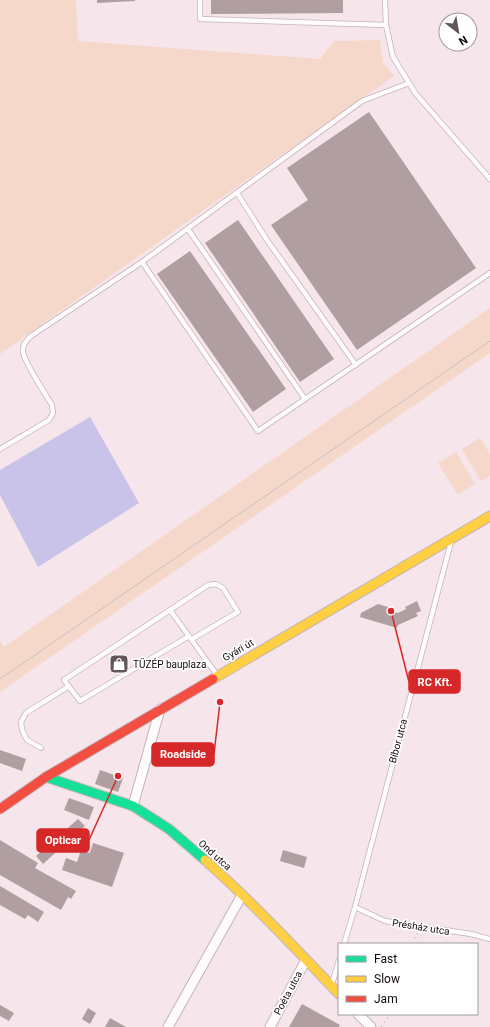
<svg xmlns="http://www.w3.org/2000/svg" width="490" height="1027" font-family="Roboto,sans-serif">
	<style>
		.green { fill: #f6d8cb }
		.water { fill: #cac3e9 }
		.building { fill: #b09ea0 }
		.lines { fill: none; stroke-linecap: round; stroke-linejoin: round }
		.lane-casing { stroke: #c2b4b9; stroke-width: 6 }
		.street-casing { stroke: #c2b4b9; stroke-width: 11 }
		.fast-casing { stroke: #c2b4b9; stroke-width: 11 }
		.slow-casing { stroke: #c2b4b9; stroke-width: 11 }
		.jam-casing { stroke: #c2b4b9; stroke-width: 11 }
		.path { stroke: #d3ced0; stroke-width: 1.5; stroke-dasharray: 2 3; stroke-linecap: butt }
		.lane { stroke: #fefbfc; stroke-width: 4.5 }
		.street { stroke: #fefbfc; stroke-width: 9 }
		.fast { stroke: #16e098; stroke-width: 9 }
		.slow { stroke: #ffcf43; stroke-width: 9 }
		.jam { stroke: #f24e42; stroke-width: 9 }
		.tram { stroke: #c6c0c2; stroke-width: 1 }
		.labels { text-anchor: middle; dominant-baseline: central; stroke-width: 3.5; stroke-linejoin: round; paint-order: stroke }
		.street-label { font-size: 10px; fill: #12080c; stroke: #fff }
		.poi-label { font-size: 10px; fill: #12080c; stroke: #fff; text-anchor: start }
		.leader { fill: none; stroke: #d62828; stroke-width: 1.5 }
		.callout-dot { fill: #d62828; stroke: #fff; stroke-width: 1.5 }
		.callout { fill: #d62828; stroke: #d62828; stroke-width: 1.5 }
		.callout-label { font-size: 11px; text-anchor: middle; font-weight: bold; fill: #fff }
	</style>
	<rect width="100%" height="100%" fill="#f7e5ec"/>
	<path class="green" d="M 0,0 L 76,0 L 78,41 L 320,59 L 334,41 L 380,40 L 383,63 L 394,76 L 0,354 Z
		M 490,308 L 490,353 L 0,692 L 0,640 L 4,647 Z
		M 480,438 L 490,454 L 490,476 L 481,481 L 462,449 Z
		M 456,452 L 475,484 L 458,495 L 438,463 Z"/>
	<path class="water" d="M 90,417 L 139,503 L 38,567 L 0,495 L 0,470 Z"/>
	<path class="building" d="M 97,0 L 135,0 L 135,1 L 97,3 Z
		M 211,0 L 343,0 L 343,13 L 211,14 Z
		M 369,112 L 476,268 L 357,350 L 271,225 L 308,200 L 287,168 Z
		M 238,220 L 334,359 L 300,382 L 205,243 Z
		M 190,251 L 286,389 L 253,412 L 157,274 Z
		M 417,601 L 421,611 L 416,613 L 418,616 L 398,625 L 397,628 L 360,617 L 361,613 L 378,604 L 395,609 L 394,612 L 398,613 L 406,609 L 405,607 Z
		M 0,750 L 26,759 L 22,771 L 0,763 Z
		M 100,770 L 123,778 L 118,792 L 95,784 Z
		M 69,798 L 94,807 L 89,820 L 64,810 Z
		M 78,819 L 85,826 L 43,864 L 36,856 Z
		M 0,840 L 38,863 L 35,868 L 76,891 L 71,899 L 68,897 L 61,910 L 0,875 Z
		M 93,843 L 124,853 L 112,887 L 62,870 L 66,858 L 77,862 L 81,850 L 90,853 Z
		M 283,850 L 307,857 L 304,868 L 280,861 Z
		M 0,886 L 44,912 L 38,922 L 28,915 L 25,919 L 0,905 Z
		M 302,1004 L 340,1025 L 339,1027 L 289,1027 Z
		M 0,1005 L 14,1013 L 9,1021 L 0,1016 Z
		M 88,1008 L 96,1013 L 90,1024 L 82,1019 Z
		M 110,1018 L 126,1027 L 105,1027 Z"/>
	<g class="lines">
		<defs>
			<path id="lane" d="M 200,0 L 200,19 L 386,25
				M 385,0 L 386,25 L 393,57 L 416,94 L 490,179
				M 409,83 L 362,101 L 142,262 L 258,431 L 490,273
				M 237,193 L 267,240 L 356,365
				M 188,229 L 305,399
				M 0,449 L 49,420 L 53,413 L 52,405 C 46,395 24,362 23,352 C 22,345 26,341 31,336 L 142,262
				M 170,610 L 217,675
				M 189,636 L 80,701 L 64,680 L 208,585 L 216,584 L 223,588 L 238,612 L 192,639
				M 41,748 L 27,740 L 22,730 L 21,722 L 26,713 L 69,686
				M 355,907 L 385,921 L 471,934 L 490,939
				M 344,944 L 355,907 L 451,542
				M 332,984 L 339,960"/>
			<path id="street" d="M 133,806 L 160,709
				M 358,1014 L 371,1027
				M 168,1027 L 242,895
				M 270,1027 L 306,960"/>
			<path id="fast" d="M 46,777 L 133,806 L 169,829 L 205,860"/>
			<path id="slow" d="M 213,679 L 490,516
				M 205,860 C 252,902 295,948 339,994"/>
			<path id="jam" d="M 0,809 L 46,777 L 213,679"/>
		</defs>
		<use href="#lane" class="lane-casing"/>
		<use href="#street" class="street-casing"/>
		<use href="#fast" class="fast-casing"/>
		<use href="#slow" class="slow-casing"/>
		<use href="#jam" class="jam-casing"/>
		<path class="path" d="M 414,944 L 417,933
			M 381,1027 L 391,1014"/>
		<use href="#lane" class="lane"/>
		<use href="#street" class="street"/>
		<use href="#fast" class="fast"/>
		<use href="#slow" class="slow"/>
		<use href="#jam" class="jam"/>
		<path class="tram" d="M 0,679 L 490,341"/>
	</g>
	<defs>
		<symbol id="shop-square" viewBox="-11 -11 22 22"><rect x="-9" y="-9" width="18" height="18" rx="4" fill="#62555a" stroke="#fff"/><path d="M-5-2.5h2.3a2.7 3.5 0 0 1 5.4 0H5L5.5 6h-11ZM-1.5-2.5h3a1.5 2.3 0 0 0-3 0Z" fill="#fff"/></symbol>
	</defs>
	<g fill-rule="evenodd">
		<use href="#shop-square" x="108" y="653" width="22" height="22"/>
	</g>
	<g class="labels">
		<g class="street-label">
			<text transform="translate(238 650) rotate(-30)">Gyári út</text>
			<text transform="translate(398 741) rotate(-75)">Bíbor utca</text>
			<text transform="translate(215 855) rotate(42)">Ond utca</text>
			<text transform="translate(421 927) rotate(9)">Présház utca</text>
			<text transform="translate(288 993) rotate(-62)">Poéta utca</text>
		</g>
		<g class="poi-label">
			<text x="133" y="664">TÜZÉP bauplaza</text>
		</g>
	</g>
	<path class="leader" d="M391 611L409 682M220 702L214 754M118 776L89 840"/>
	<g class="callout-dot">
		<circle cx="391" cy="611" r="4"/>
		<circle cx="220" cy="702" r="4"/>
		<circle cx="118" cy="776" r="4"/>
	</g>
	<g class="callout">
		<rect x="409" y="670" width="51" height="23" rx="4"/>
		<rect x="152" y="743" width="62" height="23" rx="4"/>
		<rect x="37" y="829" width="52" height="23" rx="4"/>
	</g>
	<g class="callout-label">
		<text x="435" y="686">RC Kft.</text>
		<text x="183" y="758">Roadside</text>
		<text x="63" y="844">Opticar</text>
	</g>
	<rect x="338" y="943" width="140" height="72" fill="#ffffff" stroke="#a09c9e"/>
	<rect x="346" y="956" width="20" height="6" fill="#16e098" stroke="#a09c9e"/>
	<text x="374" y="963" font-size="12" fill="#12080c">Fast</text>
	<rect x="346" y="976" width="20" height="6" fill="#ffcf43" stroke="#a09c9e"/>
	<text x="374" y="983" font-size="12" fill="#12080c">Slow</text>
	<rect x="346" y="996" width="20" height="6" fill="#f24e42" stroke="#a09c9e"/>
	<text x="374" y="1003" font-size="12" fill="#12080c">Jam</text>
	<g transform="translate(458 32) rotate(149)"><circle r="19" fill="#ffffff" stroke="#a09c9e"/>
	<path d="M0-3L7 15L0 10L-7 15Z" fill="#62555a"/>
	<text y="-6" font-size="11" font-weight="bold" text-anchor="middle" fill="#12080c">N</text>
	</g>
</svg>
